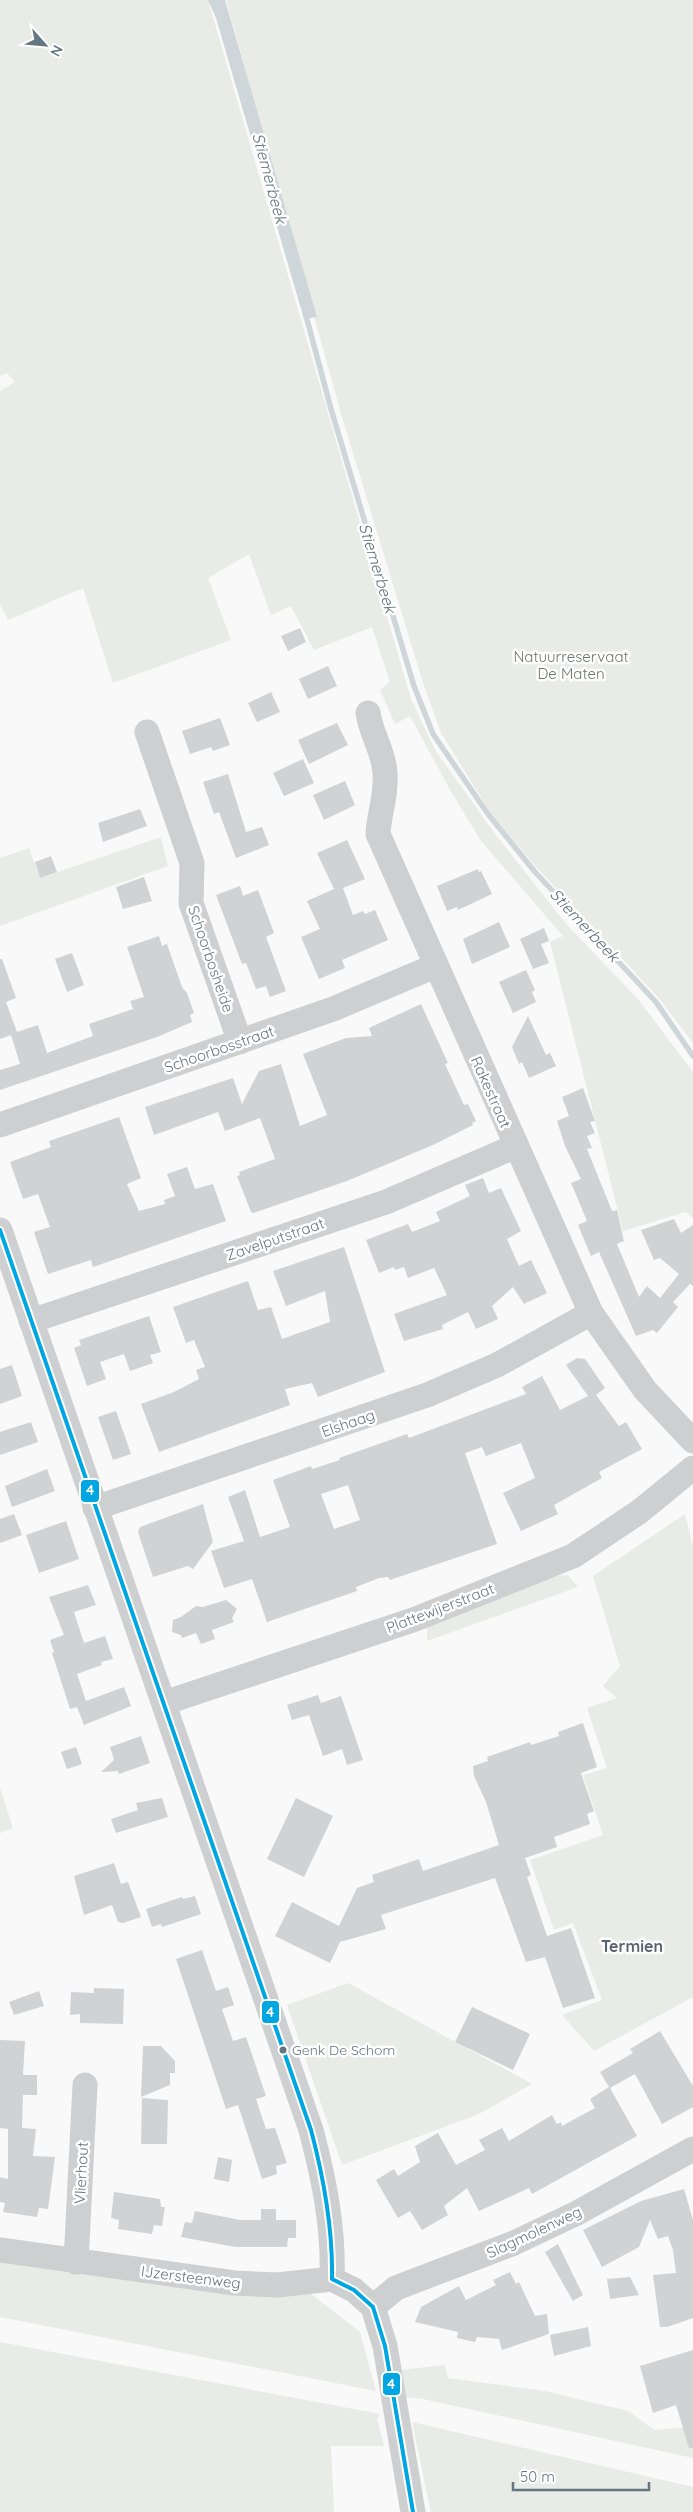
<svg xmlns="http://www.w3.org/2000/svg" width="693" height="2512" font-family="Quicksand,sans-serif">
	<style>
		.green { fill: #e8ebe6 }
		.water { fill: #ced6d9 }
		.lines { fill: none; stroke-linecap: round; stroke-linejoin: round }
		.stream { stroke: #ced6d9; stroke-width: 5.5 }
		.building { fill: #d0d2d3; fill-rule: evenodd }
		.minor { stroke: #cecfd0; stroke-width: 25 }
		.bus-1-casing { stroke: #fff; stroke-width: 8 }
		.bus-1 { stroke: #00a6e2; stroke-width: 4 }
		.bus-dot { fill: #657683; stroke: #fff; stroke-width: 2 }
		.labels { text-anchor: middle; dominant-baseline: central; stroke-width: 5; stroke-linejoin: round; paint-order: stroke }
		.bus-label { font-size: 14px; fill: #657683; stroke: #fff; text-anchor: start }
		.park-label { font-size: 15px; fill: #687a64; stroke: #fff }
		.street-label { font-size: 15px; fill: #657683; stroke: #fff }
		.water-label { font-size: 16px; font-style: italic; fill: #60757c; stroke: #fff }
		.neighbourhood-label { font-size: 16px; font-weight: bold; fill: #57646e; stroke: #fff }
		.line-badge { stroke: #fff; stroke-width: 2 }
		.badge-label { font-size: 14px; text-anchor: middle; font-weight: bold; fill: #fff }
	</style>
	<rect width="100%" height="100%" fill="#f9f9f9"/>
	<path class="green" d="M 0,0 L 208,0 L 411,699 L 435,750 L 496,835 L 567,925 L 638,999 L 693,1072 L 693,1218 L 686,1212 L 623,1231 L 550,942 L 563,936 L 481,841 L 449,788 L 410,716 L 395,724 L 380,690 L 390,682 L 372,627 L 314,650 L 291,606 L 271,615 L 249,554 L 208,578 L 231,640 L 113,683 L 83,588 L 8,620 L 0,605 L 0,391 L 15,382 L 7,373 L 0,376 Z
		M 226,0 L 693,0 L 693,1043 L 657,996 L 536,867 L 490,812 L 441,733 L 423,683 L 342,417 Z
		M 161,837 L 168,866 L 0,926 L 0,858 L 29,848 L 40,878 Z
		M 685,1514 L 693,1547 L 693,1997 L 594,2051 L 562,2015 L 602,2000 L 573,1923 L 554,1930 L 530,1860 L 603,1835 L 583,1775 L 607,1768 L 587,1708 L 617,1698 L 603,1686 L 620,1666 L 593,1576 Z
		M 568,1575 L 578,1587 L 427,1641 L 427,1626 L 553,1576 Z
		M 0,1788 L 13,1828 L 0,1833 Z
		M 348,1983 L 532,2084 L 477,2115 L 342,2165 L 287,2005 Z
		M 0,2259 L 306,2290 L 360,2332 L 376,2391 L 0,2317 Z
		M 0,2342 L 380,2414 L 377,2419 L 384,2446 L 331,2446 L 334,2512 L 0,2512 Z
		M 445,2365 L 448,2378 L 545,2391 L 628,2411 L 654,2430 L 693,2427 L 693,2458 L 423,2399 L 404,2397 L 400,2370 Z
		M 412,2422 L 693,2487 L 693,2512 L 431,2512 Z"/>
	<path class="water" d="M 208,0 L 225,0 L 317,317 L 304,319 L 216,18 Z"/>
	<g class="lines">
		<path class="stream" d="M 305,312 L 331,409 L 414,686 L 433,734 L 488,814 L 535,872 L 656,1002 L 693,1056"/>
	</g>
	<path class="building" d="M 300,628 L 306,642 L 288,651 L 281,636 Z
		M 328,666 L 337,686 L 308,699 L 299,679 Z
		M 271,692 L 280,712 L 257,722 L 248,703 Z
		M 220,718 L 230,745 L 213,751 L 211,747 L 190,754 L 182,731 Z
		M 337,723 L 348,745 L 309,764 L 298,740 Z
		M 303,759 L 314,783 L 284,796 L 273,773 Z
		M 228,774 L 246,832 L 262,827 L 269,845 L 236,858 L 219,812 L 214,814 L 203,782 Z
		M 345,781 L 355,805 L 324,820 L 313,795 Z
		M 140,809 L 147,826 L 103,842 L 98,823 Z
		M 347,840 L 365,879 L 343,888 L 353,915 L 363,911 L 365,914 L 375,910 L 388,940 L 342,960 L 345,968 L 319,979 L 301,937 L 320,929 L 307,901 L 334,889 L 317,853 Z
		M 51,856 L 57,872 L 40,878 L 35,862 Z
		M 478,869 L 479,872 L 481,871 L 492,894 L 458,910 L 457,907 L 447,911 L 437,886 Z
		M 144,877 L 152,901 L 123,909 L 116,887 Z
		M 240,886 L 243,896 L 258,890 L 274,933 L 266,937 L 286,991 L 270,997 L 266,986 L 256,989 L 246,963 L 242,964 L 216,895 Z
		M 499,922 L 510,947 L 472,964 L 463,939 Z
		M 544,928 L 549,941 L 541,944 L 549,963 L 533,969 L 520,939 Z
		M 159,936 L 162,946 L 167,944 L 182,987 L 187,993 L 194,1013 L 190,1015 L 192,1022 L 157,1037 L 0,1090 L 0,1070 L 20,1064 L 11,1035 L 0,1039 L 0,959 L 2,959 L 16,998 L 6,1002 L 17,1032 L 38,1025 L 47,1053 L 93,1036 L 89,1024 L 133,1009 L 130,1001 L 144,997 L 127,947 Z
		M 72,953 L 84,985 L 67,992 L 55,959 Z
		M 526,970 L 535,990 L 532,992 L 536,1002 L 513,1013 L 499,982 Z
		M 421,1004 L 448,1063 L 445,1064 L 464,1105 L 468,1104 L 476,1121 L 472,1123 L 473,1125 L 433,1145 L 347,1181 L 253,1213 L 251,1212 L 237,1176 L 240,1175 L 239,1172 L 275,1159 L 260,1118 L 225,1131 L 218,1112 L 154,1135 L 145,1107 L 233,1078 L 242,1104 L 259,1071 L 281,1064 L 300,1126 L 327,1115 L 303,1054 L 346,1038 L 372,1036 L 369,1028 Z
		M 528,1016 L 546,1055 L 550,1053 L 556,1066 L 529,1078 L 522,1062 L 519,1064 L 512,1047 Z
		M 583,1088 L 595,1121 L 590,1122 L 595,1133 L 587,1136 L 592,1148 L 587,1149 L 612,1211 L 617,1210 L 624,1241 L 617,1244 L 639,1297 L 647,1286 L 660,1298 L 679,1274 L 660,1258 L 654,1260 L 641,1230 L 674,1219 L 681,1233 L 693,1225 L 693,1286 L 690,1284 L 673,1302 L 678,1307 L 657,1333 L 653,1330 L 636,1336 L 599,1252 L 591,1256 L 578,1225 L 587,1221 L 571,1183 L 581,1179 L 565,1146 L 557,1121 L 569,1116 L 562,1097 Z
		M 119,1117 L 141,1178 L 127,1184 L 139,1211 L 165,1204 L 164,1200 L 175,1196 L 167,1174 L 187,1167 L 195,1189 L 213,1184 L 226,1221 L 93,1267 L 91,1260 L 48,1274 L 34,1232 L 50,1227 L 38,1194 L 23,1199 L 10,1162 L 51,1147 L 49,1141 Z
		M 483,1178 L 489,1193 L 501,1188 L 521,1231 L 507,1239 L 519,1266 L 531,1260 L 547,1293 L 524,1304 L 513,1287 L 492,1306 L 498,1319 L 476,1329 L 468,1312 L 442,1325 L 443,1329 L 404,1341 L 394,1314 L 447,1295 L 434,1268 L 408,1278 L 404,1267 L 395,1270 L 394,1267 L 379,1273 L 366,1240 L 408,1224 L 412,1232 L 440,1221 L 436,1212 L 470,1196 L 465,1185 Z
		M 344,1247 L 385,1372 L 318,1397 L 312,1383 L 285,1389 L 290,1405 L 159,1452 L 141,1404 L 174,1392 L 199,1379 L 196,1370 L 205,1367 L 194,1340 L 186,1343 L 173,1307 L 248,1281 L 258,1310 L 271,1307 L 282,1339 L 330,1322 L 325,1291 L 286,1306 L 273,1271 Z
		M 149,1316 L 161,1352 L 150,1355 L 153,1363 L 130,1371 L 124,1354 L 100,1362 L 106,1379 L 87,1386 L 74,1348 L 81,1345 L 79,1340 Z
		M 577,1358 L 585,1359 L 605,1388 L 596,1395 L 619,1426 L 626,1422 L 642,1449 L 599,1472 L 602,1478 L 554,1505 L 558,1514 L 521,1531 L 503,1493 L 535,1478 L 521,1443 L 486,1456 L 482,1447 L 465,1453 L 497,1544 L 390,1580 L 388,1577 L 379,1578 L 356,1587 L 357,1591 L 267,1622 L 252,1579 L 224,1588 L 211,1551 L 244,1541 L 228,1497 L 245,1490 L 260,1537 L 290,1527 L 273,1480 L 311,1466 L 312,1469 L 340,1460 L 339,1458 L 407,1434 L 409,1438 L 526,1394 L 522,1387 L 542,1376 L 560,1410 L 588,1396 L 566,1365 ZM 348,1485 L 360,1520 L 334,1529 L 321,1494 Z
		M 12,1365 L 22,1396 L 0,1404 L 0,1369 Z
		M 116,1411 L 131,1454 L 113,1460 L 98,1417 Z
		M 31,1422 L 38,1442 L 0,1455 L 0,1432 Z
		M 47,1469 L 55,1491 L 12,1507 L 5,1486 Z
		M 203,1504 L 213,1542 L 193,1569 L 188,1566 L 153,1577 L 138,1532 L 140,1527 Z
		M 14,1514 L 22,1535 L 0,1543 L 0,1519 Z
		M 66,1521 L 79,1559 L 39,1573 L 26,1535 Z
		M 88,1585 L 96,1605 L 74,1612 L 84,1643 L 105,1636 L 113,1659 L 101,1662 L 102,1665 L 77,1674 L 86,1701 L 124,1687 L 131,1706 L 84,1725 L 77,1707 L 70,1709 L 52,1653 L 54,1652 L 50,1640 L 64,1635 L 49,1597 Z
		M 226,1600 L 237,1609 L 232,1618 L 234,1622 L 212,1630 L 215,1639 L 201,1644 L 196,1633 L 182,1638 L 181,1635 L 172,1632 L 173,1620 L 181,1617 L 196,1606 L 203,1607 Z
		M 318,1695 L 321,1703 L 341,1696 L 363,1760 L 347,1765 L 342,1749 L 323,1756 L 309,1715 L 292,1720 L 287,1705 Z
		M 583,1723 L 597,1767 L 581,1773 L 594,1811 L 587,1814 L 590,1824 L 554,1837 L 557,1847 L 525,1858 L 531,1875 L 527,1877 L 547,1936 L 571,1928 L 595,1998 L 563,2008 L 545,1957 L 526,1962 L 495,1878 L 381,1915 L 386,1929 L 340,1942 L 330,1963 L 275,1936 L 292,1902 L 339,1926 L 357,1888 L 374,1882 L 372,1875 L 419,1859 L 423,1871 L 499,1845 L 486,1802 L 474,1776 L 473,1766 L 488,1761 L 487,1757 L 530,1742 L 531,1745 L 559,1736 L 558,1732 Z
		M 141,1736 L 150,1763 L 119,1774 L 118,1771 L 101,1772 L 114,1760 L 110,1747 Z
		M 76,1747 L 82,1764 L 67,1769 L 61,1752 Z
		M 162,1798 L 168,1817 L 116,1833 L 111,1819 L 138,1810 L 136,1803 Z
		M 296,1798 L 333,1816 L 304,1877 L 267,1859 Z
		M 114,1863 L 121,1884 L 128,1882 L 141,1917 L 123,1923 L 118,1922 L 112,1905 L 84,1915 L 74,1876 Z
		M 195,1896 L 201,1914 L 162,1927 L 161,1924 L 152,1927 L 146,1909 L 182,1897 L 183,1899 Z
		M 202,1950 L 216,1991 L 228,1987 L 234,2005 L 222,2009 L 233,2041 L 246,2037 L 266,2096 L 256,2099 L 266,2129 L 275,2128 L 287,2163 L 276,2166 L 277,2174 L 262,2179 L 238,2105 L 226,2109 L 176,1959 Z
		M 94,1988 L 124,1989 L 123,2024 L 80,2023 L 80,2014 L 70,2015 L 71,1992 L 94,1993 Z
		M 39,1991 L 44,2006 L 14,2015 L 9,2002 Z
		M 472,2007 L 530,2034 L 513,2070 L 455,2042 Z
		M 660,2031 L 693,2086 L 693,2107 L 662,2124 L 635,2074 L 610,2088 L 637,2136 L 532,2194 L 529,2188 L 479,2211 L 467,2188 L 444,2206 L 448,2215 L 422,2230 L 410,2211 L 398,2218 L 376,2180 L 394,2169 L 398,2176 L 420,2162 L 415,2146 L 438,2133 L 456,2165 L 485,2150 L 479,2140 L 502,2128 L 509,2141 L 552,2115 L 557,2124 L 561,2122 L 562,2126 L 595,2108 L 590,2099 L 609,2087 L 600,2072 L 633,2053 L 630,2049 Z
		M 0,2040 L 25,2041 L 23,2075 L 37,2075 L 37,2095 L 23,2095 L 22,2128 L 36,2129 L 33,2156 L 55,2157 L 48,2209 L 39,2208 L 37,2217 L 3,2212 L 5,2203 L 0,2202 L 0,2177 L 8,2179 L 8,2129 L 0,2128 Z
		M 143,2046 L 161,2046 L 175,2061 L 175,2073 L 170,2073 L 170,2085 L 141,2097 Z
		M 142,2098 L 168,2100 L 167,2144 L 141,2144 Z
		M 218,2157 L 232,2160 L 229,2182 L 214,2179 Z
		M 684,2189 L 693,2220 L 693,2318 L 667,2327 L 660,2327 L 653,2275 L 676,2273 L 673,2250 L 668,2236 L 658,2239 L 650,2220 L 639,2247 L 602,2267 L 583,2230 L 641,2201 Z
		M 114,2192 L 160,2199 L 161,2207 L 165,2207 L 162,2226 L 154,2225 L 152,2234 L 118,2229 L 119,2220 L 111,2218 Z
		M 261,2209 L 276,2209 L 276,2220 L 296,2220 L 296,2238 L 288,2238 L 287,2247 L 235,2247 L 181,2237 L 185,2222 L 192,2223 L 195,2211 L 240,2220 L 261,2220 Z
		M 558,2244 L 583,2295 L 573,2301 L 545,2252 Z
		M 510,2272 L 516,2284 L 519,2282 L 535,2316 L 547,2314 L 549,2334 L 502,2350 L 499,2339 L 477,2337 L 475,2342 L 457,2338 L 458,2332 L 415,2322 L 421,2307 L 459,2286 L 466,2300 L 496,2285 L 493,2280 Z
		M 630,2277 L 639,2295 L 610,2299 L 607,2279 Z
		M 588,2327 L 591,2346 L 554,2356 L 550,2335 Z
		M 693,2350 L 693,2448 L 689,2448 L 676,2405 L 653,2413 L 640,2366 Z"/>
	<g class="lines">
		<path class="minor" d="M 368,713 C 371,734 384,752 385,773 C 387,794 379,813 378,834 L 591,1313 L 645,1390 L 693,1441
			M 147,732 L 192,863 L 191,903 L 240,1042
			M 0,1125 L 333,1009 L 435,966
			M 0,1230 L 311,2130 C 324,2179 334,2228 332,2279
			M 31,1321 L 386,1202 L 516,1146
			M 95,1508 L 427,1395 L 497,1365 L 591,1313
			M 164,1703 L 413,1620 L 573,1556 L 639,1512 L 693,1468
			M 0,2250 L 234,2283 L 277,2285 L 332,2279 L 354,2290 L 373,2307 L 385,2346 L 413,2512
			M 76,2262 L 85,2085
			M 373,2307 L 396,2288 L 514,2243 L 577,2213 L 693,2149"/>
		<defs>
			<path id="bus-1" d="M 0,1230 L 311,2130 C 324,2179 333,2228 332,2279
				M 332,2279 L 354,2290 L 373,2307 L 385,2346 L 413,2512"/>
		</defs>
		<use href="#bus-1" class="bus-1-casing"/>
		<use href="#bus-1" class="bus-1"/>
	</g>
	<circle class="bus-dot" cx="283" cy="2050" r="4.5"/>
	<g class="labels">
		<g class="bus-label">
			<text x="292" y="2050">Genk De Schom</text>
		</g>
		<g class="park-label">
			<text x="571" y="656">Natuurreservaat<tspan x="571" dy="17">De Maten</tspan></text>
		</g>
		<g class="street-label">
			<text transform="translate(211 959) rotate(71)">Schoorbosheide</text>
			<text transform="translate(219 1049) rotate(-19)">Schoorbosstraat</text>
			<text transform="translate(491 1092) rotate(66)">Rakestraat</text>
			<text transform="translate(275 1239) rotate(-19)">Zavelputstraat</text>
			<text transform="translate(348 1423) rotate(-19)">Elshaag</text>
			<text transform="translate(440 1608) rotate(-21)">Plattewijerstraat</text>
			<text transform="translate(81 2173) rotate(-87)">Vlierhout</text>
			<text transform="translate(534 2232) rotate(-25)">Slagmolenweg</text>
			<text transform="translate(191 2277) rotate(7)">IJzersteenweg</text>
		</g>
		<g class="water-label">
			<text transform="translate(270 178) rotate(75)">Stiemerbeek</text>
			<text transform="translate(378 568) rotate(73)">Stiemerbeek</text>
			<text transform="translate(585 925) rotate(47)">Stiemerbeek</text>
		</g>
		<g class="neighbourhood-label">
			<text x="632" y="1946">Termien</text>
		</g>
	</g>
	<g class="line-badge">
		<rect x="80" y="1479" width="20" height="24" rx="5" fill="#00a6e2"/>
		<rect x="261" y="2000" width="19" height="24" rx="5" fill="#00a6e2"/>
		<rect x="382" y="2372" width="19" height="24" rx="5" fill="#00a6e2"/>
	</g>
	<g class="badge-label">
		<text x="90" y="1495">4</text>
		<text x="270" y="2017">4</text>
		<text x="391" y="2389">4</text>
	</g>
	<g transform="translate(45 45) rotate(117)" stroke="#ffffff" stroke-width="4" paint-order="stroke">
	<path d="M0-4L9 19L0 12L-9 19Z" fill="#657683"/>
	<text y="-8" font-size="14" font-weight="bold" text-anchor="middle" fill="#657683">N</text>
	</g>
	<path d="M513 2482v8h136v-8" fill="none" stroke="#657683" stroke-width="2.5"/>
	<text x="520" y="2482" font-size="15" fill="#657683" stroke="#ffffff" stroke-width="4" paint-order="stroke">50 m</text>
</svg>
